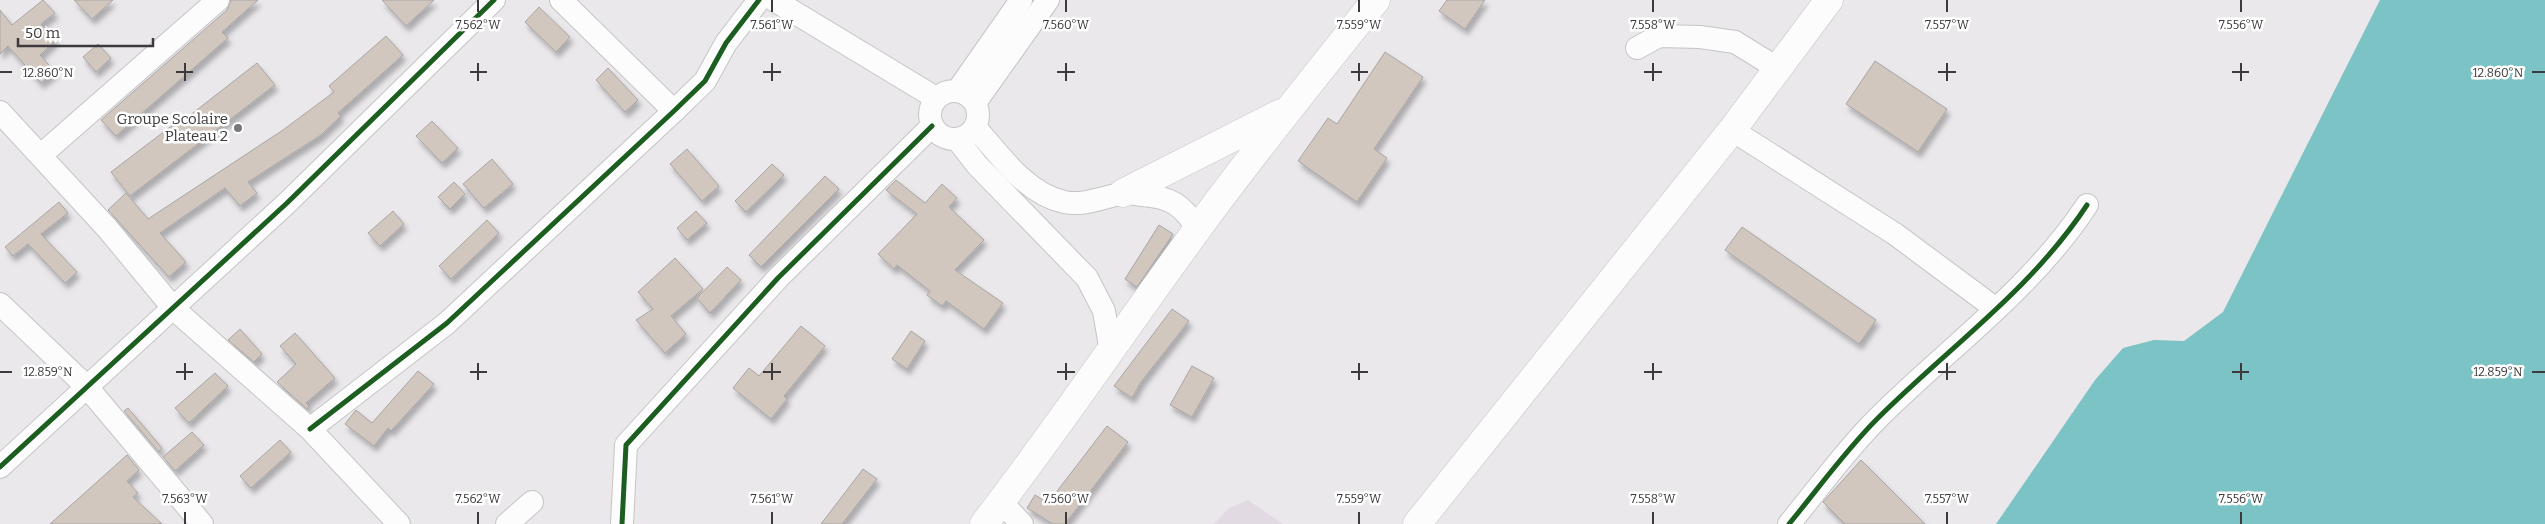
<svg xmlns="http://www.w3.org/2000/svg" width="2545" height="524" font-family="Bitter,serif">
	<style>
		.built { fill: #e1dae2 }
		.water { fill: #7bc3c5 }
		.building { fill: #d2c7be; stroke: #a7a5a6; filter: url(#shadow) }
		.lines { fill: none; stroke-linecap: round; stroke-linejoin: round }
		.minor-casing { stroke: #c5c4c6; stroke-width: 24 }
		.major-casing { stroke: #c5c4c6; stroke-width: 29 }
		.minor { stroke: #fcfcfc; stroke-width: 22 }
		.major { stroke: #fcfcfc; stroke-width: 28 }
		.cycleway-casing { stroke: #fff; stroke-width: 8 }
		.cycleway { stroke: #1b5e20; stroke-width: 5 }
		.ticks { fill: none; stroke: #3c3a3c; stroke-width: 2 }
		.poi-dot { fill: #797779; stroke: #fff; stroke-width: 2 }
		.labels { text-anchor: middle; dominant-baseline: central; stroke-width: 5; stroke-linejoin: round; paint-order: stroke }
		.poi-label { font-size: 15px; fill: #3c3a3c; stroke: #fff; text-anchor: end }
		.ticks-label { font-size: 12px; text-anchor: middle; fill: #3c3a3c; stroke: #fff; stroke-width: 5; stroke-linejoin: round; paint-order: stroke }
	</style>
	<defs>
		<filter id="shadow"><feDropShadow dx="3" dy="5.5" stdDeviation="2.5" flood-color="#0004"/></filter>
	</defs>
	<rect width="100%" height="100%" fill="#eae8eb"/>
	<path class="built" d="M 1248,500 L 1280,522 L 1283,524 L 1214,524 L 1229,508 Z"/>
	<path class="water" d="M 2380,0 L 2545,0 L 2545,524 L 1996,524 L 2095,380 L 2123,348 L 2154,340 L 2184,341 L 2223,312 Z"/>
	<path class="building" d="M 43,0 L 55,13 L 41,24 L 56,40 L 40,55 L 55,72 L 41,83 L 8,46 L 0,54 L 0,10 L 12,25 Z
		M 74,0 L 113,0 L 92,19 Z
		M 258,0 L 222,32 L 228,38 L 116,136 L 101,120 L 227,10 L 231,0 Z
		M 382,0 L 434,0 L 406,26 Z
		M 1447,0 L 1485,0 L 1465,29 L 1439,11 Z
		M 539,7 L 570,37 L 556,52 L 525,22 Z
		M 386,36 L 403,55 L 338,113 L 341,116 L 321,135 L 248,182 L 257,193 L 240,206 L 225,188 L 160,233 L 186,262 L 169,277 L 108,210 L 126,193 L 148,219 L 283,130 L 334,92 L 329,86 Z
		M 98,44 L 111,58 L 96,72 L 83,57 Z
		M 1385,52 L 1423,77 L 1374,149 L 1387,158 L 1357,202 L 1298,161 L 1328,118 L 1337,124 Z
		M 1875,61 L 1947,109 L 1918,152 L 1846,104 Z
		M 257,63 L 275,85 L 130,196 L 111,172 L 178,121 L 180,123 Z
		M 608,68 L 638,100 L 625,112 L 596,80 Z
		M 432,121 L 458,148 L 442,163 L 416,136 Z
		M 687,149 L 719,186 L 702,201 L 670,164 Z
		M 492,159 L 513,184 L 484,208 L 463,184 Z
		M 772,164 L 784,175 L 746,212 L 735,201 Z
		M 825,176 L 839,189 L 761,267 L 749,255 Z
		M 896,180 L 925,203 L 942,184 L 957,198 L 949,207 L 984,240 L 955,270 L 1003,303 L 984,329 L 946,301 L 942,306 L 927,295 L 930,291 L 897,265 L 894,269 L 878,254 L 917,214 L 886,190 Z
		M 454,182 L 465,194 L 450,209 L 438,197 Z
		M 59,202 L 68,213 L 41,234 L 77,272 L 65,283 L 28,244 L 13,256 L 5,247 Z
		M 393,211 L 404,224 L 380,246 L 368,233 Z
		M 696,211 L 707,223 L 687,240 L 677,228 Z
		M 487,220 L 499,233 L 451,279 L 439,266 Z
		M 1159,225 L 1173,234 L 1137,287 L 1125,279 Z
		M 1742,227 L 1876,320 L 1859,344 L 1725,250 Z
		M 675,258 L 703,289 L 671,316 L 686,334 L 665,353 L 636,320 L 653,309 L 638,292 Z
		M 727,267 L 741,280 L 710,313 L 697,298 Z
		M 1172,309 L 1189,321 L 1141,382 L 1132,398 L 1114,386 Z
		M 801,326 L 825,346 L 784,396 L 787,399 L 771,419 L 733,388 L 749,368 L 759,376 Z
		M 240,329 L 262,354 L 254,362 L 228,340 Z
		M 911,331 L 925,341 L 907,369 L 892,359 Z
		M 295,333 L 335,378 L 306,403 L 309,406 L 307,409 L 277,382 L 296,364 L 280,346 Z
		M 1192,366 L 1214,378 L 1192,417 L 1170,405 Z
		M 418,371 L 434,384 L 391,431 L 388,428 L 374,446 L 345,424 L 356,410 L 372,423 Z
		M 215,373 L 228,386 L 189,423 L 175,408 Z
		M 128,408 L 162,448 L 159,452 L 124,411 Z
		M 1107,426 L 1128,442 L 1065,524 L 1053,524 L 1027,508 L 1035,495 L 1048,503 Z
		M 192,432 L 204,445 L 175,471 L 163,457 Z
		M 280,440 L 291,452 L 251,488 L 240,476 Z
		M 127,455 L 139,470 L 127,481 L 138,493 L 133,497 L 162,524 L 50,524 Z
		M 1861,460 L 1925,524 L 1845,524 L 1823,502 Z
		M 863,469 L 877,479 L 842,524 L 821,524 Z"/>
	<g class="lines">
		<defs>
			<path id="minor" d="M 561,0 L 674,111
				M 774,0 L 936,98
				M 1637,48 L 1659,36 L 1700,37 L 1735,42 L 1777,68
				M 958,90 L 1021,0
				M930 115a24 24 0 1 1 48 0a24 24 0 1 1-48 0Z
				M 975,103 L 1048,0
				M 0,112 L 107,228 L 174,309 L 310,429 L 399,524
				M 975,127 C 999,154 1026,194 1064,202 C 1083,206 1101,198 1120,194 C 1127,192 1135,194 1142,195 C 1172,197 1181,205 1198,228
				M 1732,130 L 1895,234 L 1996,309
				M 957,139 L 977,165 L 1087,278 L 1104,311 L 1111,352
				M 41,155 L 218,0
				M 0,304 L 87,387 L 202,524
				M 310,429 L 447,323 L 674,111 L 705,81 L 726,43 L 759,0
				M 0,467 L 287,203 L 494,0
				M 1001,502 L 1022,524
				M 507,524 L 532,502
				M 622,524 L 626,445 L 778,278 L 932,126
				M 1789,524 C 1818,489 1845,451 1877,419 C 1948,348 2031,290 2087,205"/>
			<path id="major" d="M 1123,193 L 1281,113
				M 984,524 C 1059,427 1127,325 1199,227 C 1256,149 1316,75 1376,0
				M 1417,524 L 1732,130 L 1829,0"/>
		</defs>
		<use href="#minor" class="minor-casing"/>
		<use href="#major" class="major-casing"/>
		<use href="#minor" class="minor"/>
		<use href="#major" class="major"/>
		<defs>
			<path id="cycleway" d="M 310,429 L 447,323 L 674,111 L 705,81 L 726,43 L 759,0
				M 0,467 L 287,203 L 494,0
				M 622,524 L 626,445 L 778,278 L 932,126
				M 1789,524 C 1818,489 1845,451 1877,419 C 1948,348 2031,290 2087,205"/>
		</defs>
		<use href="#cycleway" class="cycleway-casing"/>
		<use href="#cycleway" class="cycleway"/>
	</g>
	<path class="ticks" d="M 478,0 L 478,12M 772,0 L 772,12M 1066,0 L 1066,12M 1359,0 L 1359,12M 1653,0 L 1653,12M 1947,0 L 1947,12M 2241,0 L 2241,12M 185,63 L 185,81M 478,63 L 478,81M 772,63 L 772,81M 1066,63 L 1066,81M 1359,63 L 1359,81M 1653,63 L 1653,81M 1947,63 L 1947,81M 2241,63 L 2241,81M 0,72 L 12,72M 176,72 L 193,72M 470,72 L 487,72M 763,72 L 781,72M 1057,72 L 1075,72M 1351,72 L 1368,72M 1644,72 L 1662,72M 1938,72 L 1956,72M 2232,72 L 2249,72M 2532,72 L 2545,72M 185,363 L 185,380M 478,363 L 478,380M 772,363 L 772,380M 1066,363 L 1066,380M 1359,363 L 1359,380M 1653,363 L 1653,380M 1947,363 L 1947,380M 2241,363 L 2241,380M 0,372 L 12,372M 176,372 L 193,372M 470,372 L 487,372M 763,372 L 781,372M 1057,372 L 1075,372M 1351,372 L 1368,372M 1644,372 L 1662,372M 1938,372 L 1956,372M 2232,372 L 2249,372M 2532,372 L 2545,372M 185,512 L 185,524M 478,512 L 478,524M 772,512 L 772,524M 1066,512 L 1066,524M 1359,512 L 1359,524M 1653,512 L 1653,524M 1947,512 L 1947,524M 2241,512 L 2241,524"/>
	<circle class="poi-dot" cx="238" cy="128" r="5"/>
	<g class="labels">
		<g class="poi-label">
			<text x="228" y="119">Groupe Scolaire<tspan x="228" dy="17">Plateau 2</tspan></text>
		</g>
	</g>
	<g class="ticks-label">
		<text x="478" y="29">7.562°W</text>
		<text x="772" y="29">7.561°W</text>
		<text x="1066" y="29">7.560°W</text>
		<text x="1359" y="29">7.559°W</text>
		<text x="1653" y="29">7.558°W</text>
		<text x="1947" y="29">7.557°W</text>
		<text x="2241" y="29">7.556°W</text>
		<text x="48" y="77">12.860°N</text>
		<text x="2498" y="77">12.860°N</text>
		<text x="48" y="376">12.859°N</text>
		<text x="2498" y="376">12.859°N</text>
		<text x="185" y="503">7.563°W</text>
		<text x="478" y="503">7.562°W</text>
		<text x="772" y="503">7.561°W</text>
		<text x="1066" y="503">7.560°W</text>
		<text x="1359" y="503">7.559°W</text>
		<text x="1653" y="503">7.558°W</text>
		<text x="1947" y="503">7.557°W</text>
		<text x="2241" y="503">7.556°W</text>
	</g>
	<path d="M18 38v8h135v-8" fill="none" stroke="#3c3a3c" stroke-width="2.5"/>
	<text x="25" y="38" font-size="15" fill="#3c3a3c" stroke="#ffffff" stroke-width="4" paint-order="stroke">50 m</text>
</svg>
